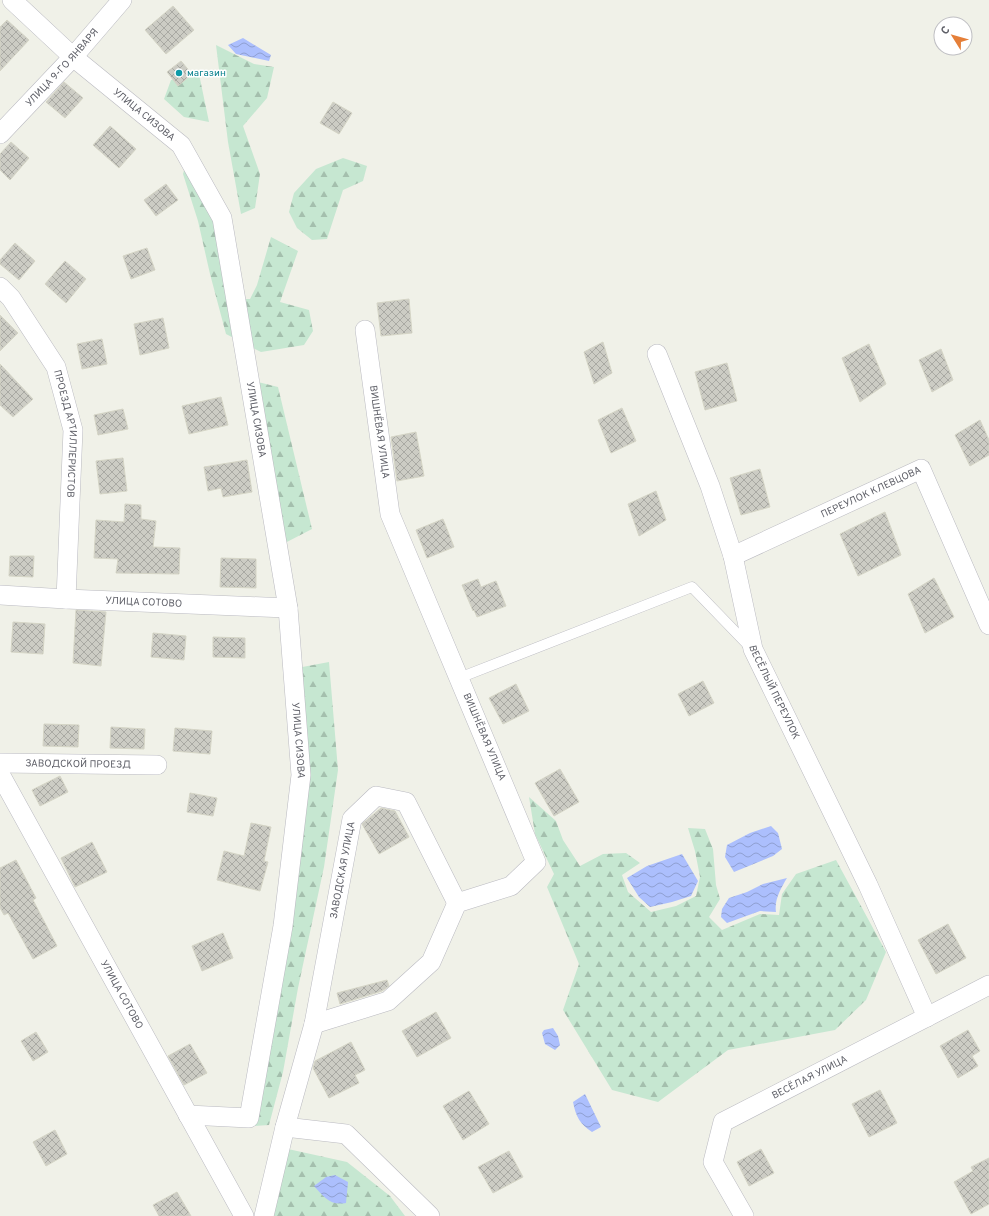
<svg xmlns="http://www.w3.org/2000/svg" width="989" height="1216" font-family="Overpass,sans-serif">
	<style>
		.forest { fill: url(#forest-firs) }
		.water { fill: url(#water-waves) }
		.building { fill: url(#building-cross-hatch); stroke: #d5d5c6 }
		.lines { fill: none; stroke-linecap: round; stroke-linejoin: round }
		.service-casing { stroke: #babac1; stroke-width: 11 }
		.minor-casing { stroke: #babac1; stroke-width: 20 }
		.service { stroke: #fff; stroke-width: 10 }
		.minor { stroke: #fff; stroke-width: 19 }
		.culture-dot { fill: #0f9aa8; stroke: #fff; stroke-width: 1.5 }
		.labels { text-anchor: middle; dominant-baseline: central; stroke-width: 3; stroke-linejoin: round; paint-order: stroke }
		.street-label { font-size: 10px; fill: #5f6068; stroke: #fff }
		.culture-label { font-size: 10px; fill: #0d838f; stroke: #fff; text-anchor: start }
	</style>
	<defs>
		<pattern id="forest-firs" width="22" height="20" patternUnits="userSpaceOnUse"><rect width="22" height="20" fill="#c6e7d1"/><path d="M5 1l3.5 6h-7zM16 11l3.5 6h-7z" fill="#a4bfad"/></pattern>
		<pattern id="water-waves" width="16" height="10" patternUnits="userSpaceOnUse"><rect width="16" height="10" fill="#acbffd"/><path d="M0 5q4-4 8 0t8 0" fill="none" stroke="#8f9fd1"/></pattern>
		<pattern id="building-cross-hatch" width="8" height="8" patternUnits="userSpaceOnUse"><rect width="8" height="8" fill="#ccccc4"/><path d="M0 0l8 8M0 8l8-8" fill="none" stroke="#a9a9a3"/></pattern>
	</defs>
	<rect width="100%" height="100%" fill="#f0f1e8"/>
	<path class="forest" d="M 216,45 L 254,64 L 274,67 L 267,98 L 243,126 L 260,174 L 255,208 L 241,214 L 228,142 Z
		M 199,74 L 209,122 L 184,117 L 164,99 L 171,80 Z
		M 343,158 L 367,166 L 363,181 L 343,190 L 327,239 L 312,240 L 297,228 L 289,212 L 294,193 L 316,169 Z
		M 185,167 L 216,211 L 245,299 L 250,299 L 257,285 L 271,237 L 298,251 L 280,302 L 309,310 L 313,331 L 304,345 L 261,352 L 226,334 L 210,274 L 198,221 L 183,174 Z
		M 254,381 L 278,387 L 312,529 L 283,544 Z
		M 329,662 L 338,770 L 324,867 L 298,988 L 283,1072 L 269,1125 L 253,1126 L 292,914 L 297,668 Z
		M 529,797 L 556,821 L 563,840 L 580,866 L 603,854 L 626,853 L 640,863 L 622,875 L 628,892 L 651,912 L 676,906 L 696,896 L 700,877 L 695,851 L 688,828 L 705,829 L 713,849 L 716,885 L 720,899 L 709,917 L 722,930 L 760,914 L 779,915 L 782,894 L 796,874 L 836,860 L 886,952 L 866,1000 L 835,1030 L 728,1050 L 658,1102 L 612,1090 L 563,1010 L 579,964 L 547,887 L 554,874 L 535,834 Z
		M 288,1149 L 347,1162 L 390,1196 L 405,1216 L 271,1216 Z"/>
	<path class="water" d="M 243,38 L 271,55 L 269,61 L 236,54 L 228,45 Z
		M 771,826 L 778,833 L 782,849 L 773,856 L 734,872 L 725,857 L 727,845 L 750,833 Z
		M 682,854 L 698,881 L 691,896 L 672,902 L 650,907 L 639,897 L 627,878 L 647,866 Z
		M 787,878 C 781,888 774,900 776,912 L 760,911 L 727,923 L 721,917 L 722,909 L 729,898 L 747,892 L 763,884 Z
		M 553,1028 L 558,1036 L 560,1045 L 555,1050 L 545,1044 L 542,1033 L 544,1030 Z
		M 585,1094 L 601,1127 L 592,1132 C 580,1124 576,1117 573,1102 Z
		M 335,1175 L 348,1182 L 346,1203 C 330,1206 324,1197 314,1186 L 326,1177 Z"/>
	<path class="building" d="M 173,6 L 194,30 L 166,54 L 145,30 Z
		M 7,20 L 29,40 L 0,71 L 0,27 Z
		M 181,61 L 192,74 L 178,86 L 167,72 Z
		M 64,82 L 83,98 L 65,118 L 46,102 Z
		M 333,102 L 352,113 L 339,134 L 320,123 Z
		M 110,126 L 136,149 L 119,168 L 93,145 Z
		M 11,142 L 29,158 L 10,180 L 0,170 L 0,154 Z
		M 166,184 L 178,200 L 156,216 L 144,200 Z
		M 15,243 L 35,261 L 19,280 L 0,264 L 0,260 Z
		M 147,248 L 155,270 L 131,279 L 123,256 Z
		M 65,261 L 86,279 L 66,303 L 45,284 Z
		M 409,299 L 412,333 L 381,336 L 377,303 Z
		M 0,315 L 18,333 L 0,351 Z
		M 163,318 L 169,348 L 140,355 L 134,324 Z
		M 102,339 L 107,364 L 82,369 L 77,344 Z
		M 603,342 L 612,373 L 594,384 L 584,352 Z
		M 869,344 L 886,384 L 860,402 L 842,358 Z
		M 941,349 L 953,380 L 932,392 L 919,360 Z
		M 727,363 L 737,401 L 705,410 L 695,372 Z
		M 0,364 L 33,399 L 13,417 L 0,405 Z
		M 221,397 L 228,425 L 189,434 L 182,406 Z
		M 622,408 L 636,441 L 611,453 L 598,420 Z
		M 123,409 L 128,429 L 98,435 L 94,415 Z
		M 980,420 L 989,440 L 989,455 L 970,466 L 955,435 Z
		M 416,432 L 424,476 L 397,481 L 391,437 Z
		M 123,458 L 127,491 L 100,494 L 96,461 Z
		M 247,460 L 252,492 L 223,497 L 221,488 L 208,491 L 204,467 Z
		M 760,469 L 770,507 L 741,515 L 730,478 Z
		M 656,491 L 666,520 L 639,536 L 628,504 Z
		M 125,504 L 141,505 L 141,519 L 156,521 L 153,547 L 180,548 L 179,574 L 116,573 L 118,559 L 94,558 L 96,520 L 124,522 Z
		M 885,512 L 901,555 L 858,576 L 840,534 Z
		M 443,519 L 454,547 L 427,558 L 416,530 Z
		M 10,556 L 34,556 L 33,577 L 9,576 Z
		M 221,558 L 256,559 L 256,588 L 220,587 Z
		M 934,578 L 954,617 L 925,633 L 908,594 Z
		M 478,579 L 481,587 L 496,581 L 506,606 L 477,617 L 474,610 L 473,611 L 462,585 Z
		M 76,610 L 106,612 L 101,666 L 73,663 Z
		M 13,622 L 45,624 L 43,654 L 11,652 Z
		M 153,633 L 186,636 L 184,660 L 151,657 Z
		M 213,637 L 245,638 L 245,658 L 213,657 Z
		M 703,681 L 714,703 L 689,716 L 678,694 Z
		M 516,684 L 529,711 L 503,724 L 489,698 Z
		M 44,724 L 79,725 L 78,747 L 43,746 Z
		M 111,727 L 145,729 L 144,749 L 110,748 Z
		M 175,728 L 212,731 L 210,754 L 173,751 Z
		M 560,769 L 579,802 L 554,816 L 535,783 Z
		M 60,776 L 68,792 L 40,806 L 32,790 Z
		M 190,793 L 217,798 L 213,816 L 187,812 Z
		M 381,808 L 395,811 L 409,837 L 379,854 L 362,824 Z
		M 251,823 L 271,827 L 264,861 L 268,862 L 260,891 L 217,880 L 224,851 L 244,856 Z
		M 92,842 L 107,872 L 75,887 L 61,858 Z
		M 16,860 L 36,898 L 33,900 L 57,946 L 33,959 L 8,913 L 4,915 L 0,908 L 0,868 Z
		M 948,924 L 966,958 L 936,974 L 918,940 Z
		M 223,933 L 233,958 L 202,971 L 192,946 Z
		M 387,980 L 389,986 L 382,991 L 340,1004 L 337,993 Z
		M 436,1012 L 451,1038 L 417,1057 L 402,1031 Z
		M 968,1030 L 980,1051 L 972,1056 L 978,1066 L 958,1078 L 940,1046 Z
		M 36,1032 L 48,1052 L 33,1061 L 21,1041 Z
		M 351,1042 L 365,1070 L 355,1075 L 359,1083 L 329,1098 L 313,1068 L 315,1061 Z
		M 190,1044 L 207,1073 L 184,1085 L 168,1056 Z
		M 880,1090 L 897,1123 L 869,1137 L 852,1104 Z
		M 469,1091 L 489,1124 L 463,1140 L 443,1106 Z
		M 55,1130 L 67,1154 L 46,1166 L 33,1142 Z
		M 761,1149 L 774,1173 L 749,1186 L 737,1162 Z
		M 509,1151 L 523,1177 L 493,1193 L 478,1167 Z
		M 989,1158 L 989,1204 L 971,1214 L 954,1182 L 973,1171 L 971,1167 Z
		M 177,1192 L 191,1216 L 159,1216 L 153,1205 Z"/>
	<g class="lines">
		<defs>
			<path id="service" d="M 459,678 L 692,587 L 749,646"/>
			<g id="minor">
				<path id="s1" d="M 12,0 L 73,57 L 181,145 L 222,218 L 288,608 L 301,775 L 283,926 L 249,1118 L 188,1115"/>
				<path id="s2" d="M 0,134 L 73,57 L 122,0"/>
				<path id="s3" d="M 0,287 L 11,298 L 56,367 L 73,430 L 66,599"/>
				<path id="s4" d="M 657,354 L 710,486 L 733,556 L 753,649 L 868,885 L 927,1017"/>
				<path id="s5" d="M 733,556 L 921,469 L 989,625"/>
				<path id="s6" d="M 0,595 L 66,599 L 288,608"/>
				<path id="s7" d="M 0,763 L 157,765"/>
				<path id="s8" d="M 0,774 L 244,1216"/>
				<path d="M 314,1024 L 388,1001 L 431,962 L 457,903 L 511,886 L 536,862 L 390,514 L 365,330"/>
				<path d="M 285,1127 L 346,1134 L 430,1216"/>
				<path id="s9" d="M 264,1216 L 285,1127 L 314,1024 L 352,819 L 376,796 L 406,802 L 457,903"/>
				<path id="s10" d="M 744,1216 L 713,1162 L 723,1122 L 989,985"/>
			</g>
		</defs>
		<use href="#service" class="service-casing"/>
		<use href="#minor" class="minor-casing"/>
		<use href="#service" class="service"/>
		<use href="#minor" class="minor"/>
	</g>
	<circle class="culture-dot" cx="179" cy="73" r="4"/>
	<g class="labels">
		<g class="street-label">
			<text stroke="none"><textPath href="#s2" startOffset="91">УЛИЦА 9-ГО ЯНВАРЯ</textPath></text>
			<text stroke="none"><textPath href="#s1" startOffset="175">УЛИЦА СИЗОВА</textPath></text>
			<text stroke="none"><textPath href="#s1" startOffset="511">УЛИЦА СИЗОВА</textPath></text>
			<text transform="translate(379 432) rotate(82)">ВИШНЁВАЯ УЛИЦА</text>
			<text stroke="none"><textPath href="#s3" startOffset="166">ПРОЕЗД АРТИЛЛЕРИСТОВ</textPath></text>
			<text stroke="none"><textPath href="#s5" startOffset="152">ПЕРЕУЛОК КЛЕВЦОВА</textPath></text>
			<text stroke="none"><textPath href="#s6" startOffset="144">УЛИЦА СОТОВО</textPath></text>
			<text stroke="none"><textPath href="#s4" startOffset="359">ВЕСЁЛЫЙ ПЕРЕУЛОК</textPath></text>
			<text transform="translate(484 737) rotate(67)">ВИШНЁВАЯ УЛИЦА</text>
			<text stroke="none"><textPath href="#s1" startOffset="835">УЛИЦА СИЗОВА</textPath></text>
			<text stroke="none"><textPath href="#s7" startOffset="78">ЗАВОДСКОЙ ПРОЕЗД</textPath></text>
			<text stroke="none"><textPath href="#s9" startOffset="355">ЗАВОДСКАЯ УЛИЦА</textPath></text>
			<text stroke="none"><textPath href="#s8" startOffset="252">УЛИЦА СОТОВО</textPath></text>
			<text stroke="none"><textPath href="#s10" startOffset="201">ВЕСЁЛАЯ УЛИЦА</textPath></text>
		</g>
		<g class="culture-label">
			<text x="187" y="73">магазин</text>
		</g>
	</g>
	<g transform="translate(953 36) rotate(307)"><circle r="19" fill="#ffffff" stroke="#bfbfc3"/>
	<path d="M0-3L7 15L0 10L-7 15Z" fill="#e57f39"/>
	<text y="-6" font-size="11" font-weight="bold" text-anchor="middle" fill="#5f6068">С</text>
	</g>
</svg>
